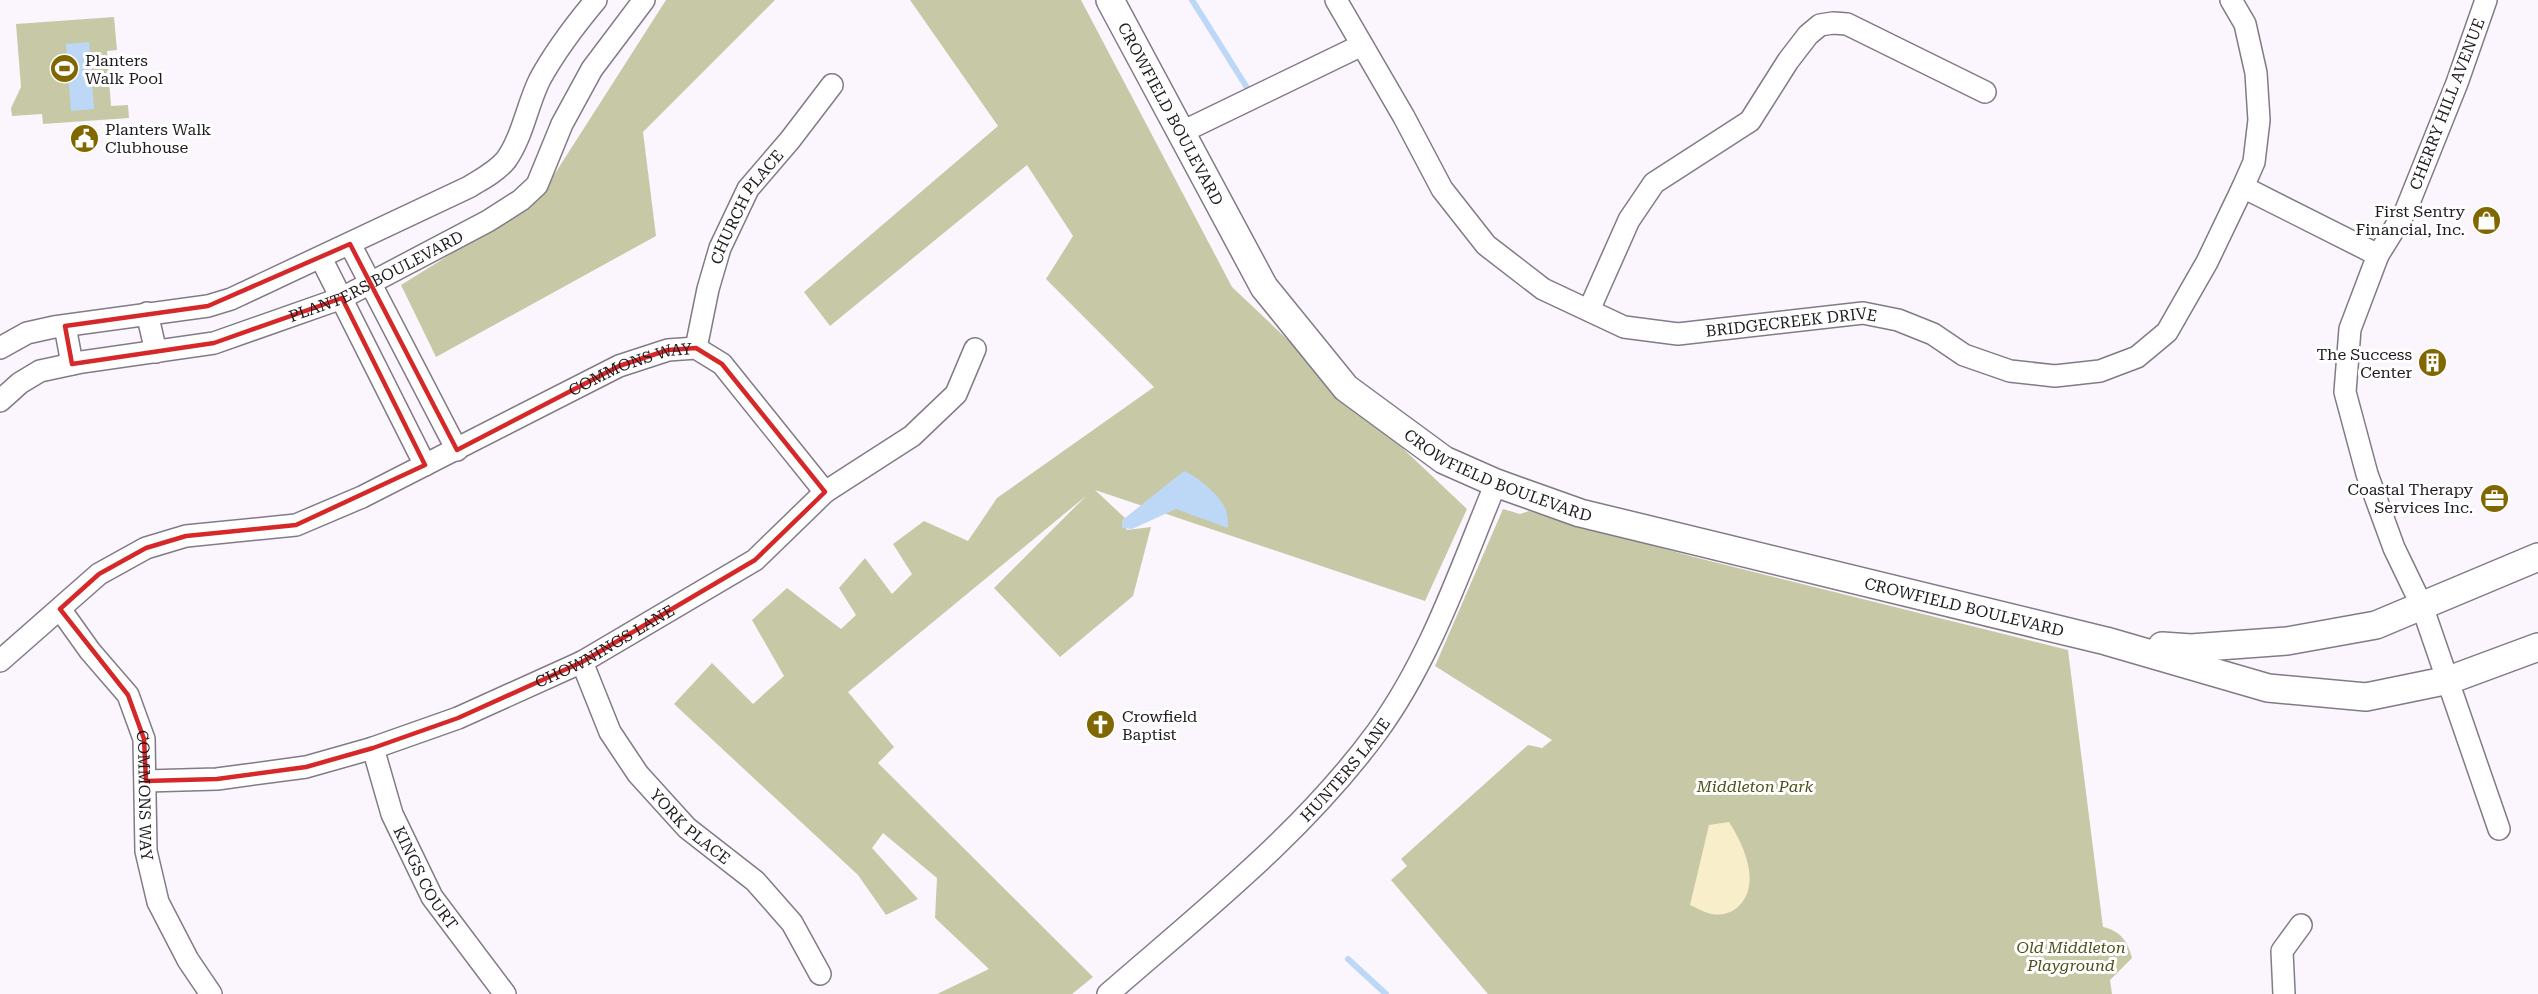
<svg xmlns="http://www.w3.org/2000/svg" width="2538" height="994" font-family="'Roboto Serif',serif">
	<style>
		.green { fill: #c7c9a6 }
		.sand { fill: #f8eec9 }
		.water { fill: #bdd8f7 }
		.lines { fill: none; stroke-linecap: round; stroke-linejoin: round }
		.stream { stroke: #bdd8f7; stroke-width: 6 }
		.minor-casing { stroke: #837a87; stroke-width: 24 }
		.major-casing { stroke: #837a87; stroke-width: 30 }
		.minor { stroke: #fff; stroke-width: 21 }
		.major { stroke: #fff; stroke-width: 27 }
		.marked { fill: none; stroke: #d62828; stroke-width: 4.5; stroke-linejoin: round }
		.labels { text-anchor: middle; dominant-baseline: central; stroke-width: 6; stroke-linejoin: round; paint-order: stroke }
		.poi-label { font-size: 16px; fill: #1e1a1f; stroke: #fff; text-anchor: start }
		.street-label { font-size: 16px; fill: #1e1a1f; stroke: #fff }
		.park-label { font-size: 16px; font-style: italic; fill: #4e4f17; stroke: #fff }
	</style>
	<rect width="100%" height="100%" fill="#fbf5fe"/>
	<path class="green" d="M 666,0 L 775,0 L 643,132 L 656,236 L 436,357 L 401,285 L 538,200 Z
		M 910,0 L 1081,0 L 1232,287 L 1467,509 L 1425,601 L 1095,490 L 1125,518 L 1122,522 L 1127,530 L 1151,527 L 1133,596 L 1060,657 L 994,588 L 1086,496 L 848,692 L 894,747 L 878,763 L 1093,977 L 1072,994 L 937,994 L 989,969 L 935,918 L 937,878 L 883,833 L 872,848 L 918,899 L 886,915 L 858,875 L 674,704 L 712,663 L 753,704 L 784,676 L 752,620 L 787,588 L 841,629 L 856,615 L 839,588 L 865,558 L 892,594 L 912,574 L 893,544 L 924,521 L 968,541 L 997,498 L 1154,387 L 1046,279 L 1073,236 L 1027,165 L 830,326 L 804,292 L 998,126 Z
		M 114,17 L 117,50 L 107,51 L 111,106 L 128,105 L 129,118 L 43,124 L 42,114 L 12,116 L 11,108 L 21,87 L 16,24 Z
		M 1503,509 L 1520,514 L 1529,511 L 1694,557 L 2068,650 L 2103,927 C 2121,931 2128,942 2132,958 L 2110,980 L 2112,994 L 1488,994 L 1391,880 L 1407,866 L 1401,859 L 1528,745 L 1542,748 L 1552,740 L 1435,666 Z"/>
	<path class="sand" d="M 1729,822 C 1744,845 1762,885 1738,907 C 1731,913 1721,916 1712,914 C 1705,913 1697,908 1690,905 L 1709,825 Z"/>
	<path class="water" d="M 89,42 L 94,109 L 71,111 L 66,44 Z
		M 1184,471 C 1197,476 1225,499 1227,514 C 1228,518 1228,524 1228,528 L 1176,509 L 1132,529 L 1122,528 L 1122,522 L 1125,518 Z"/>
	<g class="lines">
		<path class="stream" d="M 1192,0 L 1251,94
			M 1348,959 L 1386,994"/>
		<defs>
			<g id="minor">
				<path id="s1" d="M 1336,0 L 1404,117 L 1442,189 L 1486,245 L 1543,289 L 1624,327 L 1678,334 L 1863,313 L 1898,320 L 1933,334 L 1964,355 L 2010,371 L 2055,376 L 2100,371 L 2137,357 L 2167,332 L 2207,262 L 2243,187 L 2254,162 L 2259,120 L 2256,73 L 2245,24 L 2231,0"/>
				<path d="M 2486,0 L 2457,83 L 2406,210 L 2378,255 L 2350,329 L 2345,392 L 2367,474 L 2394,548 L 2422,606 L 2499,829"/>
				<path d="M 1180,133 L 1362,45"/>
				<path d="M 2243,187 L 2378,255"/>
				<path d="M 350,244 L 457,450"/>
				<path d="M 321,258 L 425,465"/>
				<path d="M 1589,310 L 1629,220 L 1654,183 L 1750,121 L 1788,61 L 1808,35 L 1820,25 L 1833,23 L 1847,24 L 1985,92"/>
				<path d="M 147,313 L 156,352"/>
				<path d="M 65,326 L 72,364"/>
				<path d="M 0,348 L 27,333 L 54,327 L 208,306 L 231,299 L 469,187 C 482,179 496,172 506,160 C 523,136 527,105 540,79 C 556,50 575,25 596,0"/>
				<path id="s2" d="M 696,348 L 708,289 L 720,248 L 748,189 L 790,140 L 832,85"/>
				<path id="s3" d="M 0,401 L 20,383 L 40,371 L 82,362 L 214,343 L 342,298 L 488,221 L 521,200 L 537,185 L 562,124 L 592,69 L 644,0"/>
				<path id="s4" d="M 60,609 L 90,651 L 128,695 L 144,739 L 146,851 L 158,902 L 188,960 L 211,994"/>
				<path id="s5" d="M 0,661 L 99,574 L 146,548 L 186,536 L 296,525 L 362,497 L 619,366 L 668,350 L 696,348 L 722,364 L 825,492"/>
				<path id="s6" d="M 582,662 L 610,732 L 638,774 L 687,828 L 755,881 L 792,923 L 820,974"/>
				<path id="s7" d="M 373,748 L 392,814 L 432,897 L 505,994"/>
				<path id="s8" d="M 146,781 L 217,779 L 306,767 L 373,748 L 458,718 L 582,662 L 755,560 L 825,492 L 912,436 L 956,394 L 975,349"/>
				<path id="s9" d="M 1108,994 C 1202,912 1303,833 1377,732 C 1431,658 1461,567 1496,483"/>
				<path d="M 2284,994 L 2282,951 L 2301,925"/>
			</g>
			<g id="major">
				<path id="s10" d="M 1110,0 L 1264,287 L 1346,388 L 1444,460 L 1496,483 L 1580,513 L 2106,641 L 2268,688 L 2366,697 L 2449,680 L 2538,647"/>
				<path d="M 2162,646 L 2191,648 L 2287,641 L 2376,625 L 2538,557"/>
			</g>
		</defs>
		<use href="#minor" class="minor-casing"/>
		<use href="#major" class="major-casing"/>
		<use href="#minor" class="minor"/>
		<use href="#major" class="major"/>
	</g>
	<path class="marked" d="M 350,244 L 457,450 L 619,366 L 668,350 L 696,348 L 722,364 L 825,492 L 755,560 L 582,662 L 458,718 L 373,748 L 306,767 L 217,779 L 146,781 L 144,739 L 128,695 L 60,609 L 99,574 L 146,548 L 186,536 L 296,525 L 425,465 L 342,298 L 214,343 L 72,364 L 65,326 L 208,306 Z"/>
	<defs>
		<symbol id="stadium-disc" viewBox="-11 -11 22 22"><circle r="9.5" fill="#806700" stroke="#fff"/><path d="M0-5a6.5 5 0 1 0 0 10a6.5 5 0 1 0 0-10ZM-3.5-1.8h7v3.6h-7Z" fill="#fff"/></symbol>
		<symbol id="civic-disc" viewBox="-11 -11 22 22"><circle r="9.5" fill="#806700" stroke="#fff"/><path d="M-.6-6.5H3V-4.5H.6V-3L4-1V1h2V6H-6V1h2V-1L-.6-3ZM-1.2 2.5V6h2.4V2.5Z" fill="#fff"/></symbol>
		<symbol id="shop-disc" viewBox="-11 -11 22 22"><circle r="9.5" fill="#806700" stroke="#fff"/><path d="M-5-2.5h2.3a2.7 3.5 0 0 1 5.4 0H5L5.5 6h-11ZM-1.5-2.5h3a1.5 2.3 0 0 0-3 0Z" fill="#fff"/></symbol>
		<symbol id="building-disc" viewBox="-11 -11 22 22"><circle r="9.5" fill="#806700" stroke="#fff"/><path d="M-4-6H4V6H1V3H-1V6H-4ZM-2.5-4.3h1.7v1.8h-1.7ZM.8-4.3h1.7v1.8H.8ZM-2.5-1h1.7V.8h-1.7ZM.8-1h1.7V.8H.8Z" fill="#fff"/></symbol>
		<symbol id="office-disc" viewBox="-11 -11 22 22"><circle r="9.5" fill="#806700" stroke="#fff"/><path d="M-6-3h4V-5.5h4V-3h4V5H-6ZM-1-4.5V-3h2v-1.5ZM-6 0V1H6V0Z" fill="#fff"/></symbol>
		<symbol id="church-disc" viewBox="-11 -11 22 22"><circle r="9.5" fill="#806700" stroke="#fff"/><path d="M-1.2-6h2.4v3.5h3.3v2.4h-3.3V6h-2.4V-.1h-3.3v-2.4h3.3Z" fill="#fff"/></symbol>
	</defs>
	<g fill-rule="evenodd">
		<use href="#stadium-disc" x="48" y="52" width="33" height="33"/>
		<use href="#civic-disc" x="68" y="122" width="33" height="33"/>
		<use href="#shop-disc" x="2470" y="204" width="33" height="33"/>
		<use href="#building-disc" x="2416" y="346" width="33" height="33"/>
		<use href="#office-disc" x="2478" y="482" width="33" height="33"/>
		<use href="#church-disc" x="1084" y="708" width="33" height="33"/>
	</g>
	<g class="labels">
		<g class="poi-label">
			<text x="85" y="60">Planters<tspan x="85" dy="18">Walk Pool</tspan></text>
			<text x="105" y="129">Planters Walk<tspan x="105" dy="18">Clubhouse</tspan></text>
			<text x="2465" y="211" text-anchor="end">First Sentry<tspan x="2465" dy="18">Financial, Inc.</tspan></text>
			<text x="2412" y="354" text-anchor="end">The Success<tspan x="2412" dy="18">Center</tspan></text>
			<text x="2473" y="489" text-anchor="end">Coastal Therapy<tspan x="2473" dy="18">Services Inc.</tspan></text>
			<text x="1122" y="716">Crowfield<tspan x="1122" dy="18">Baptist</tspan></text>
		</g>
		<g class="street-label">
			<text transform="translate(2447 104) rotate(-69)">CHERRY HILL AVENUE</text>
			<text stroke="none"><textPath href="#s10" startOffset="129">CROWFIELD BOULEVARD</textPath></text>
			<text stroke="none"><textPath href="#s2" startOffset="152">CHURCH PLACE</textPath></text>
			<text stroke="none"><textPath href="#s3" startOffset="402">PLANTERS BOULEVARD</textPath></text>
			<text stroke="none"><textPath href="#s1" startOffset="618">BRIDGECREEK DRIVE</textPath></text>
			<text stroke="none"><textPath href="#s5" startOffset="708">COMMONS WAY</textPath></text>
			<text stroke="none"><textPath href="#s10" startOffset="633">CROWFIELD BOULEVARD</textPath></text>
			<text stroke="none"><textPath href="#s10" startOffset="1119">CROWFIELD BOULEVARD</textPath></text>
			<text stroke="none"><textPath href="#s8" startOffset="484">CHOWNINGS LANE</textPath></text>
			<text stroke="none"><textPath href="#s9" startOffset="327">HUNTERS LANE</textPath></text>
			<text stroke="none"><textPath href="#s4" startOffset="213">COMMONS WAY</textPath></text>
			<text stroke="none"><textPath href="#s6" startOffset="200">YORK PLACE</textPath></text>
			<text stroke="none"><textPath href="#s7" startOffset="141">KINGS COURT</textPath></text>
		</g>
		<g class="park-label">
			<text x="1755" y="786">Middleton Park</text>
			<text x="2071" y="947">Old Middleton<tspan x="2071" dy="18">Playground</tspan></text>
		</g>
	</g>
</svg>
